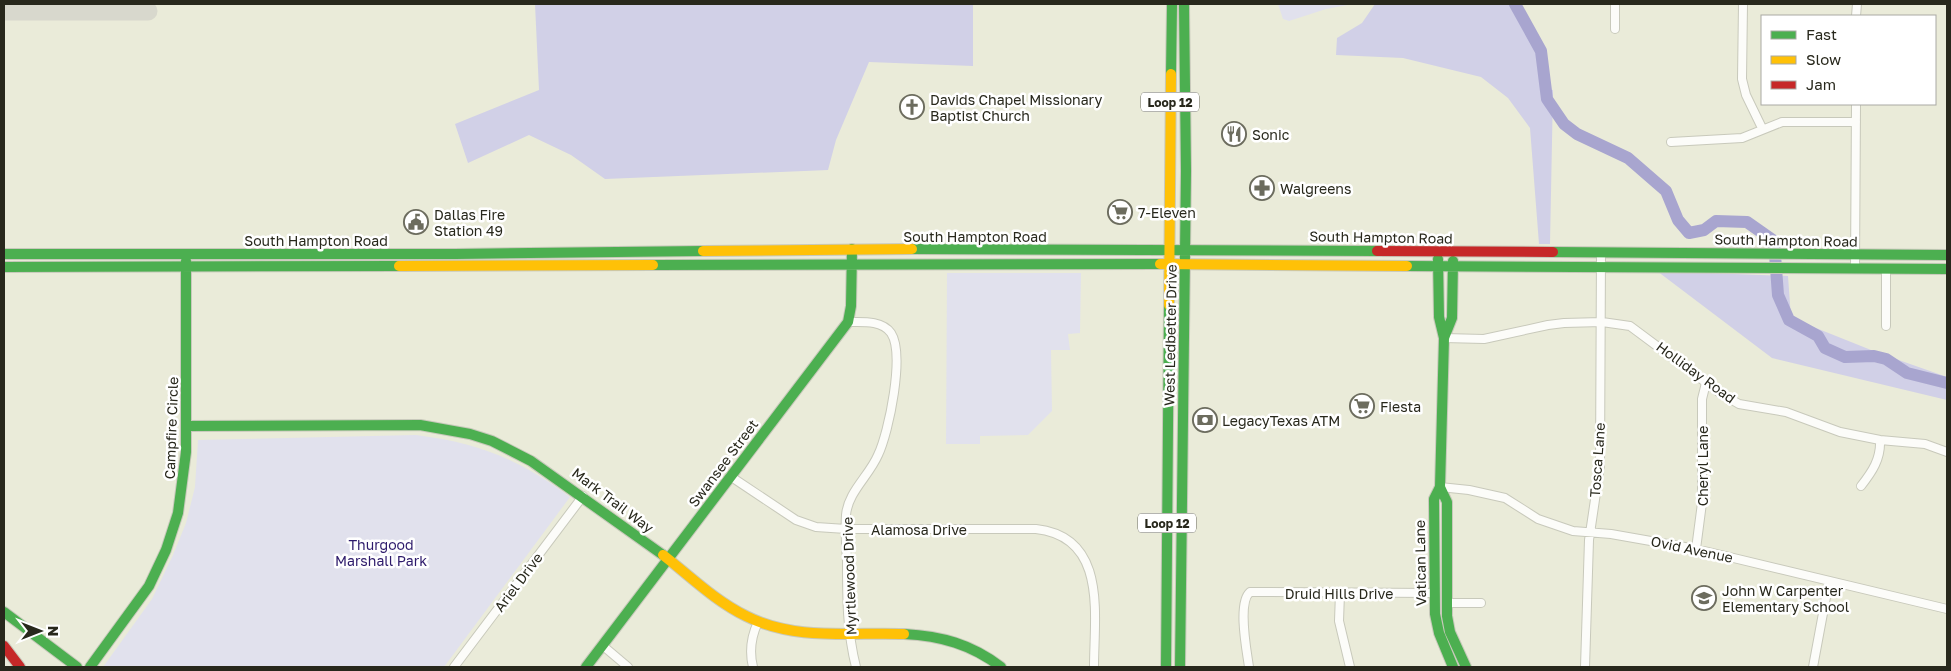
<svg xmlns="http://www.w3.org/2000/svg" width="1951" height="671" font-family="'Golos Text',sans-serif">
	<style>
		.green { fill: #e1e1ed }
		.forest { fill: #d1d0e7 }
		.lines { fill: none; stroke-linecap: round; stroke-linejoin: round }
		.river { stroke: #a8a5cf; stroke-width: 12 }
		.taxiway { stroke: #d8d8cd; stroke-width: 19 }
		.street-casing { stroke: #c8c9bb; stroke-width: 10 }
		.fast-casing { stroke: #c8c9bb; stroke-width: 12 }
		.slow-casing { stroke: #c8c9bb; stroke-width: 12 }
		.jam-casing { stroke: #c8c9bb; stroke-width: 12 }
		.street { stroke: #fcfcf9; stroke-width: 8 }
		.fast { stroke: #4caf50; stroke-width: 10 }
		.slow { stroke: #ffc107; stroke-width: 10 }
		.jam { stroke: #c62828; stroke-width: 10 }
		.labels { text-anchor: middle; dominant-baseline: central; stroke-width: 5; stroke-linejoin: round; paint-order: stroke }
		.shield { fill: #fff; stroke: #686860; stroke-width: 1 }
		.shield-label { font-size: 12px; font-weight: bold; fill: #28281c }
		.poi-label { font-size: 14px; fill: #28281c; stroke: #fff; text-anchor: start }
		.street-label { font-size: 14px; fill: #28281c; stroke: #fff }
		.park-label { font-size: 14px; fill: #2d1a6b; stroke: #fff }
	</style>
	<rect width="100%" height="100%" fill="#eaebd9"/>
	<path class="green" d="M 1278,4 L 1353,4 L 1326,9 L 1289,21 L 1283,19 Z
		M 947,273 L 1081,273 L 1080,333 L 1068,334 L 1070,350 L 1051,350 L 1052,411 L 1028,435 L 980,436 L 980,444 L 946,444 Z
		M 416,435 C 479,443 519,459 570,497 L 444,667 L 103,667 L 152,599 L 173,555 L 186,523 L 195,487 L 198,440 Z"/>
	<path class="forest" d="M 535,4 L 973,4 L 973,66 L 869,62 L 836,140 L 828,170 L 605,179 L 571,155 L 529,135 L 468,163 L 455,124 L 539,90 Z
		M 1375,4 L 1518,4 L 1538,40 L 1545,89 L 1553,90 L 1550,244 L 1539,244 L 1530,128 L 1508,98 L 1481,77 L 1403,58 L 1336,55 L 1337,38 L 1362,23 Z
		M 1657,271 L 1788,276 L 1791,318 L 1876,352 L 1947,377 L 1947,400 L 1772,358 Z"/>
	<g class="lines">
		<path class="river" d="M 1515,4 L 1541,51 L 1547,99 L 1564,124 L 1577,134 L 1628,158 L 1666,191 L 1678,220 L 1689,233 L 1704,230 L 1716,221 L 1747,222 L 1774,241 L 1778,295 L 1789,320 L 1818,336 L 1825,348 L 1845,357 L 1874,356 L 1886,359 L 1907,373 L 1947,383"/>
		<path class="taxiway" d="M 4,11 L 148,11"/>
		<defs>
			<path id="street" d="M 1743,4 L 1742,79 L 1746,95 L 1762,128
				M 1856,16 L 1857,4
				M 1615,29 L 1615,4
				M 1671,142 L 1742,138 L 1782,122 L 1856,122
				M 1855,269 L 1856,104
				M 1886,269 L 1886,326
				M 848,322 C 862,322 882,320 891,333 C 905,354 889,432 878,455 C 869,476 848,492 846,515 C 845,530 846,546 847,561 C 847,597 847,632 856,667
				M 1444,338 L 1484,339 L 1548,325 L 1564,323 L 1602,322 L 1630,326 L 1720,393 L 1739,404 L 1786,412 L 1840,432 L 1880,440 L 1925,444 L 1947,452
				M 730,476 L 796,520 L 816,527 L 846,529 L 1036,529 C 1108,537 1094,615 1094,667
				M 1861,486 C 1872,472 1881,459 1880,440
				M 1440,487 L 1469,490 L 1505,498 L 1538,519 L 1573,531 L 1611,534 L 1696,549 L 1947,609
				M 1696,549 L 1702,503 L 1702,399 L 1706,383
				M 1340,593 L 1339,621 L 1350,667
				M 1446,603 L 1481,603
				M 602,645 L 628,667
				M 454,667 L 583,496
				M 753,667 C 749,651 751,637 758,622
				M 1249,667 C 1247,652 1237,603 1250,592 L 1433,593
				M 1585,667 L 1589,540 L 1600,466 L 1601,253
				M 1813,667 L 1829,581"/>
			<path id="fast" d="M 1171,74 L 1172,4
				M 912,249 L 1377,251
				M 1553,252 L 1947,255
				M 4,254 L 455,254 L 703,251
				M 1438,259 L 1439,317 L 1444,338 L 1440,487 L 1447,502 L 1447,616 L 1450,632 L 1466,667
				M 653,265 L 1160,264
				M 1407,266 L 1947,269
				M 4,267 L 399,266
				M 1444,338 L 1452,318 L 1453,261
				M 186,426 L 420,425 L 470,434 L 492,441 L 531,461 L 663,555
				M 1440,487 L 1434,499 L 1435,614 L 1439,633 L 1453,667
				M 4,612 L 77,667
				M 904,634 C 941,636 971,644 1001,667
				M 90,667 L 149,586 L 166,550 L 178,513 L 186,452 L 186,261
				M 586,667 L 848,322 L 851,306 L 852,249
				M 1166,667 L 1169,305
				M 1180,667 L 1186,171 L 1184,4"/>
			<path id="slow" d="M 703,251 L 912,249
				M 1160,264 L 1407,266
				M 399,266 L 653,265
				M 1169,305 L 1171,74
				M 663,555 C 690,576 715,601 746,616 C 795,641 851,632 904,634"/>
			<path id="jam" d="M 1377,251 L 1553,252
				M 4,646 L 20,667"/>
		</defs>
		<use href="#street" class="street-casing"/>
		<use href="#fast" class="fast-casing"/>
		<use href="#slow" class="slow-casing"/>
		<use href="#jam" class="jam-casing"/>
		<use href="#street" class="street"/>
		<use href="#fast" class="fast"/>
		<use href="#slow" class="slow"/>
		<use href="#jam" class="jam"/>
	</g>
	<defs>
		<symbol id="church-ring" viewBox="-11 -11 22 22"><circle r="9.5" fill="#fff" stroke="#6c6c5e" stroke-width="1.5"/><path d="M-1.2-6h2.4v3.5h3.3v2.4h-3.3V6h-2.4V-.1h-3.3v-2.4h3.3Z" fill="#6c6c5e"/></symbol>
		<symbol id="restaurant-ring" viewBox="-11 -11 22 22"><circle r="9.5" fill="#fff" stroke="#6c6c5e" stroke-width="1.5"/><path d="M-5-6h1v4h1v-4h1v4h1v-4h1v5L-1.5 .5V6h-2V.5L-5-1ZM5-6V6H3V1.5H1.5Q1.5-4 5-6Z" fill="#6c6c5e"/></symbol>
		<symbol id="pharmacy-ring" viewBox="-11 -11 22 22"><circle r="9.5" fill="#fff" stroke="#6c6c5e" stroke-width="1.5"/><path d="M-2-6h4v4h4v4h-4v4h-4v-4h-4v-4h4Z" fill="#6c6c5e"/></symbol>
		<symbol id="supermarket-ring" viewBox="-11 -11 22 22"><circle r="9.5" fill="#fff" stroke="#6c6c5e" stroke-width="1.5"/><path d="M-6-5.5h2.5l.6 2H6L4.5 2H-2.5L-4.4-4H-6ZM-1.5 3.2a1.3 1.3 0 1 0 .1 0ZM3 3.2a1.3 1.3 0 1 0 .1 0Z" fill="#6c6c5e"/></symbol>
		<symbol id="civic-ring" viewBox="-11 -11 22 22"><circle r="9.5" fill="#fff" stroke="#6c6c5e" stroke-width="1.5"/><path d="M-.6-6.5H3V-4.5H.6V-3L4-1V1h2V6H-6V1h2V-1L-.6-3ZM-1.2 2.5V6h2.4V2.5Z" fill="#6c6c5e"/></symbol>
		<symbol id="bank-ring" viewBox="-11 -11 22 22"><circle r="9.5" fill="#fff" stroke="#6c6c5e" stroke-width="1.5"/><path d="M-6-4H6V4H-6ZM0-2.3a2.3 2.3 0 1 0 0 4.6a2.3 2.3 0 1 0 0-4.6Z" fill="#6c6c5e"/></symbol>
		<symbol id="school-ring" viewBox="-11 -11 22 22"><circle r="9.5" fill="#fff" stroke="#6c6c5e" stroke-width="1.5"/><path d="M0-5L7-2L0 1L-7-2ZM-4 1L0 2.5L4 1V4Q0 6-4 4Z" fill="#6c6c5e"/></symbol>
	</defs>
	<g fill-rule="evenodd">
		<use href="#church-ring" x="898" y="93" width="28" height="28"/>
		<use href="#restaurant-ring" x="1220" y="120" width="28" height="28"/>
		<use href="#pharmacy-ring" x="1248" y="174" width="28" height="28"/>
		<use href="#supermarket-ring" x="1106" y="198" width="28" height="28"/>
		<use href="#civic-ring" x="402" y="208" width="28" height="28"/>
		<use href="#supermarket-ring" x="1348" y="392" width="28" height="28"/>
		<use href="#bank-ring" x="1191" y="406" width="28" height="28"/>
		<use href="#school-ring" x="1690" y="584" width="28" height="28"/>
	</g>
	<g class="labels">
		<g class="shield">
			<rect x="1141" y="92.5" width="58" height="19" rx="4"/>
			<rect x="1138" y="513.5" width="58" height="19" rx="4"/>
		</g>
		<g class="shield-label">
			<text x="1170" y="102">Loop 12</text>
			<text x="1167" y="523">Loop 12</text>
		</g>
		<g class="poi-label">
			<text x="930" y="99">Davids Chapel Missionary<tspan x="930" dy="16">Baptist Church</tspan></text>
			<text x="1252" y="134">Sonic</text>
			<text x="1280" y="188">Walgreens</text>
			<text x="1138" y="212">7-Eleven</text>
			<text x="434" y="214">Dallas Fire<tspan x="434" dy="16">Station 49</tspan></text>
			<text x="1380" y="406">Fiesta</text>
			<text x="1222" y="420">LegacyTexas ATM</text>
			<text x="1722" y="590">John W Carpenter<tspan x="1722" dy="16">Elementary School</tspan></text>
		</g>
		<g class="street-label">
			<text x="975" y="236">South Hampton Road</text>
			<text transform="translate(1381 237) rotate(1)">South Hampton Road</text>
			<text x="316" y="240">South Hampton Road</text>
			<text transform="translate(1786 240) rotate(1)">South Hampton Road</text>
			<text transform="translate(1170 335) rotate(-89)">West Ledbetter Drive</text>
			<text transform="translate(1696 372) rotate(36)">Holliday Road</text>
			<text transform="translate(171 428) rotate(-88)">Campfire Circle</text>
			<text transform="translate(1597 460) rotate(-86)">Tosca Lane</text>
			<text transform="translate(723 463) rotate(-53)">Swansee Street</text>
			<text transform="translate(1702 466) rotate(-90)">Cheryl Lane</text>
			<text transform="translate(613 500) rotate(37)">Mark Trail Way</text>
			<text x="919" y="529">Alamosa Drive</text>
			<text transform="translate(1692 549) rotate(12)">Ovid Avenue</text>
			<text transform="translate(1420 563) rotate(-91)">Vatican Lane</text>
			<text transform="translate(849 576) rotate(-92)">Myrtlewood Drive</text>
			<text transform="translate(518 582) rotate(-53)">Ariel Drive</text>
			<text x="1339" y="593">Druid Hills Drive</text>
		</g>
		<g class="park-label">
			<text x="381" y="544">Thurgood<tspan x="381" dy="16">Marshall Park</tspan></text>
		</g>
	</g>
	<rect width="1951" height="671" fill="none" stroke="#28281c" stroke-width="10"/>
	<rect x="1761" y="15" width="175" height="90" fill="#ffffff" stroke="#a9a9a4"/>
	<rect x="1771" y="31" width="25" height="8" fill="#4caf50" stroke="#a9a9a4"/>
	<text x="1806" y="40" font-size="15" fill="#28281c">Fast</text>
	<rect x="1771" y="56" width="25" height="8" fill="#ffc107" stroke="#a9a9a4"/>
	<text x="1806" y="65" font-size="15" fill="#28281c">Slow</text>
	<rect x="1771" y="81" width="25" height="8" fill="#c62828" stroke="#a9a9a4"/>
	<text x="1806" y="90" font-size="15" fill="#28281c">Jam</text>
	<g transform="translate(40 631) rotate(90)" stroke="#ffffff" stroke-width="4" paint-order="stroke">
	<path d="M0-4L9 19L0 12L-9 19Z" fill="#28281c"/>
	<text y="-8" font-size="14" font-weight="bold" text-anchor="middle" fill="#28281c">N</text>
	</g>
</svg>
